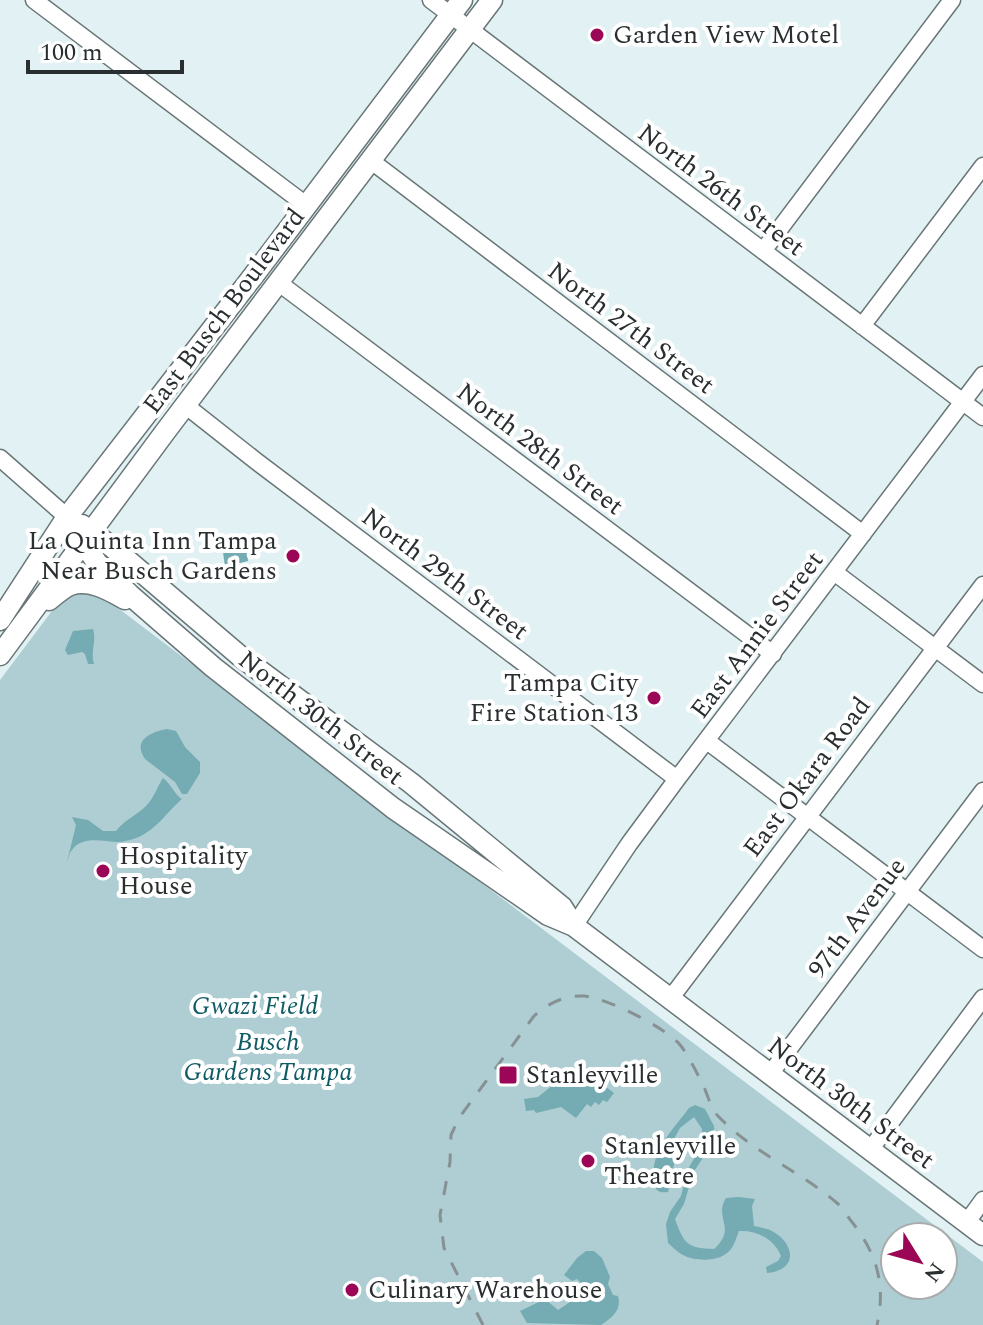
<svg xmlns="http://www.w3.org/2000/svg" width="983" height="1325" font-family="Spectral,serif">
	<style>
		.green { fill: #aeced3; fill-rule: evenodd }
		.water { fill: #75abb2 }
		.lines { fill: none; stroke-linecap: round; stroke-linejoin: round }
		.minor-casing { stroke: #697678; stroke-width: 19 }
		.major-casing { stroke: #697678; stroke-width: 23 }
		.minor { stroke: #fff; stroke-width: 16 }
		.major { stroke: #fff; stroke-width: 20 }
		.rail { stroke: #879193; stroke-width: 3; stroke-dasharray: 14 14; stroke-linecap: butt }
		.poi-dot { fill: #9b0756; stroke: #fff; stroke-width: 3 }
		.labels { text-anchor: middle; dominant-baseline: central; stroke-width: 8; stroke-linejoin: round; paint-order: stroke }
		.poi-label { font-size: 26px; fill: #292f30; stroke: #fff; text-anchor: start }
		.street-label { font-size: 26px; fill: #292f30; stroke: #fff }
		.park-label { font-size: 26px; font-style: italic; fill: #0e5b64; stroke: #fff }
	</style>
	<rect width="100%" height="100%" fill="#e2f1f3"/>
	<path class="green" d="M 84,590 L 106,599 L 983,1262 L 983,1325 L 0,1325 L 0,680 L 61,599 ZM 895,1237 L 943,1237 L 943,1285 L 895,1285 Z"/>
	<path class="water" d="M 247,551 L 248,561 L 225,567 L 223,552 Z
		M 93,629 C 97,641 90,651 94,664 L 88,664 L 85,654 L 82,652 L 68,655 L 65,650 L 73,631 Z
		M 167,729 L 176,731 L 185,747 L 200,762 L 200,773 L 187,794 L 182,794 L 175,782 L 145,759 C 132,740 151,732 167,729 Z
		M 163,778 C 171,784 175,795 182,799 C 167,812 159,827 139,837 C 134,839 126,841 121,842 C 105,843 84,834 72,850 C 69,853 69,858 67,862 L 76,825 L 72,817 L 88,820 L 103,831 L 116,831 C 123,821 137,815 146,806 C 154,798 157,787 163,778 Z
		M 582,1069 L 614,1093 L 607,1102 L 603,1100 L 599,1105 L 595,1102 L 591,1107 L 587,1104 L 576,1118 L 561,1107 L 536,1113 L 534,1110 L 526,1111 L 524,1099 L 538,1097 L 558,1081 L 567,1087 Z
		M 695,1105 L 705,1109 L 714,1126 L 715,1139 L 693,1173 L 684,1204 L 675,1219 C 684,1244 687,1248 714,1249 C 738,1227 713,1219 726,1198 L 739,1197 L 755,1199 L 752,1206 L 754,1226 C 755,1226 767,1229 768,1229 C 794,1240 801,1270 767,1273 L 766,1267 L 778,1261 L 781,1256 C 774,1239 757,1230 739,1231 C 736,1238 734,1248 727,1253 C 717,1262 694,1261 683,1255 C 677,1252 673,1247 668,1243 L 666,1224 L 670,1212 L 681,1196 L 688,1169 L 702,1145 L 702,1129 L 694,1117 L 680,1128 L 673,1141 L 674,1165 L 668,1192 C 660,1193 656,1192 654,1183 C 649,1152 672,1131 689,1108 Z
		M 586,1251 L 594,1251 L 602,1258 L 610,1277 L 608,1284 L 613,1295 L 618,1296 C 622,1310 612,1318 601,1325 L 527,1323 L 520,1311 L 545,1299 L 558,1310 L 579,1296 L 583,1288 L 582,1284 L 577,1279 L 572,1281 L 564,1275 L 577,1258 Z"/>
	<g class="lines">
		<defs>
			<path id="minor" d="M 34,0 L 306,205
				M 431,0 L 983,417
				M 370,160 L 863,534
				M 763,251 L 952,0
				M 279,283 L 773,654
				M 862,326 L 983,166
				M 185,405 L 256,461 L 677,779
				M 0,458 L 67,517
				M 834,572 L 983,684
				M 707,741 L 983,949
				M 574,926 L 629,844 L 677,779 L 983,375
				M 670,999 L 983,585
				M 770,1074 L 983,791
				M 870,1150 L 983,998
				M 967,1222 L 983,1200"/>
			<path id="major" d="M 67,517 L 97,563 L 130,595 L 213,667 L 393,808 L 548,915 L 574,926 L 983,1235
				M 82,525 L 112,547 L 240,656 L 411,783 L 562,907 L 574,926
				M 49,600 C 55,595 63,588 70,585 C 89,578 109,590 125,599
				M 0,620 L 67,517 L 254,275 L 462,0
				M 0,655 L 165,432 L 492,0"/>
		</defs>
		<use href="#minor" class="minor-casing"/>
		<use href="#major" class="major-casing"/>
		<use href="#minor" class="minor"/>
		<use href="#major" class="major"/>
		<path class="rail" d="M 483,1325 L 444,1248 L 440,1215 L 450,1162 L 451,1135 L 459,1118 L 534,1016 C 548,1003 565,995 584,996 C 607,998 667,1028 681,1046 C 689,1057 696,1071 702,1083 C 708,1094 710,1108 718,1116 C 752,1152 800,1171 837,1203 C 843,1208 847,1216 852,1222 C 877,1254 886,1285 877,1325"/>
	</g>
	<g class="poi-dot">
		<circle cx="597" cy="35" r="8"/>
		<circle cx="293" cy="556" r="8"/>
		<circle cx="654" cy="698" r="8"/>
		<circle cx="103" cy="871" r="8"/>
		<rect x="498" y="1065" width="20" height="20" rx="4"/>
		<circle cx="588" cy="1161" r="8"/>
		<circle cx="352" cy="1290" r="8"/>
	</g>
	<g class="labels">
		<g class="poi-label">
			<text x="613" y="35">Garden View Motel</text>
			<text x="277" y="541" text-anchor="end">La Quinta Inn Tampa<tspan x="277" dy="30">Near Busch Gardens</tspan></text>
			<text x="638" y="683" text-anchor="end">Tampa City<tspan x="638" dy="30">Fire Station 13</tspan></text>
			<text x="119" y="856">Hospitality<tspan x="119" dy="30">House</tspan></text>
			<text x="526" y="1075">Stanleyville</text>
			<text x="604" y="1146">Stanleyville<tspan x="604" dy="30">Theatre</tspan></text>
			<text x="368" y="1290">Culinary Warehouse</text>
		</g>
		<g class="street-label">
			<text transform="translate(721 190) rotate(37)">North 26th Street</text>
			<text transform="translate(224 311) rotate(-53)">East Busch Boulevard</text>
			<text transform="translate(631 328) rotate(37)">North 27th Street</text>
			<text transform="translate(540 449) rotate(37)">North 28th Street</text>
			<text transform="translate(445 574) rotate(37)">North 29th Street</text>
			<text transform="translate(757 635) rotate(-53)">East Annie Street</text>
			<text transform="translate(321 718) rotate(38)">North 30th Street</text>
			<text transform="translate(807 777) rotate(-53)">East Okara Road</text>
			<text transform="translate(857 918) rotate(-53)">97th Avenue</text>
			<text transform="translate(851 1103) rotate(37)">North 30th Street</text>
		</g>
		<g class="park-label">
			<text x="255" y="1006">Gwazi Field</text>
			<text x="268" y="1042">Busch<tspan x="268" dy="30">Gardens Tampa</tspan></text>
		</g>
	</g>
	<g transform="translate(919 1261) rotate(127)"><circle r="38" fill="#ffffff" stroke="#a9acac" stroke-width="2"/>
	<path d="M0-6L14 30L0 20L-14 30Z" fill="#9b0756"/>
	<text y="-12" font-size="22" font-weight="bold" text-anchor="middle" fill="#292f30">N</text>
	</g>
	<path d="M28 60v12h154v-12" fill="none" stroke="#292f30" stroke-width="4"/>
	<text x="40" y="60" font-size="24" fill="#292f30" stroke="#ffffff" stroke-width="6" paint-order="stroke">100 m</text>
</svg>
